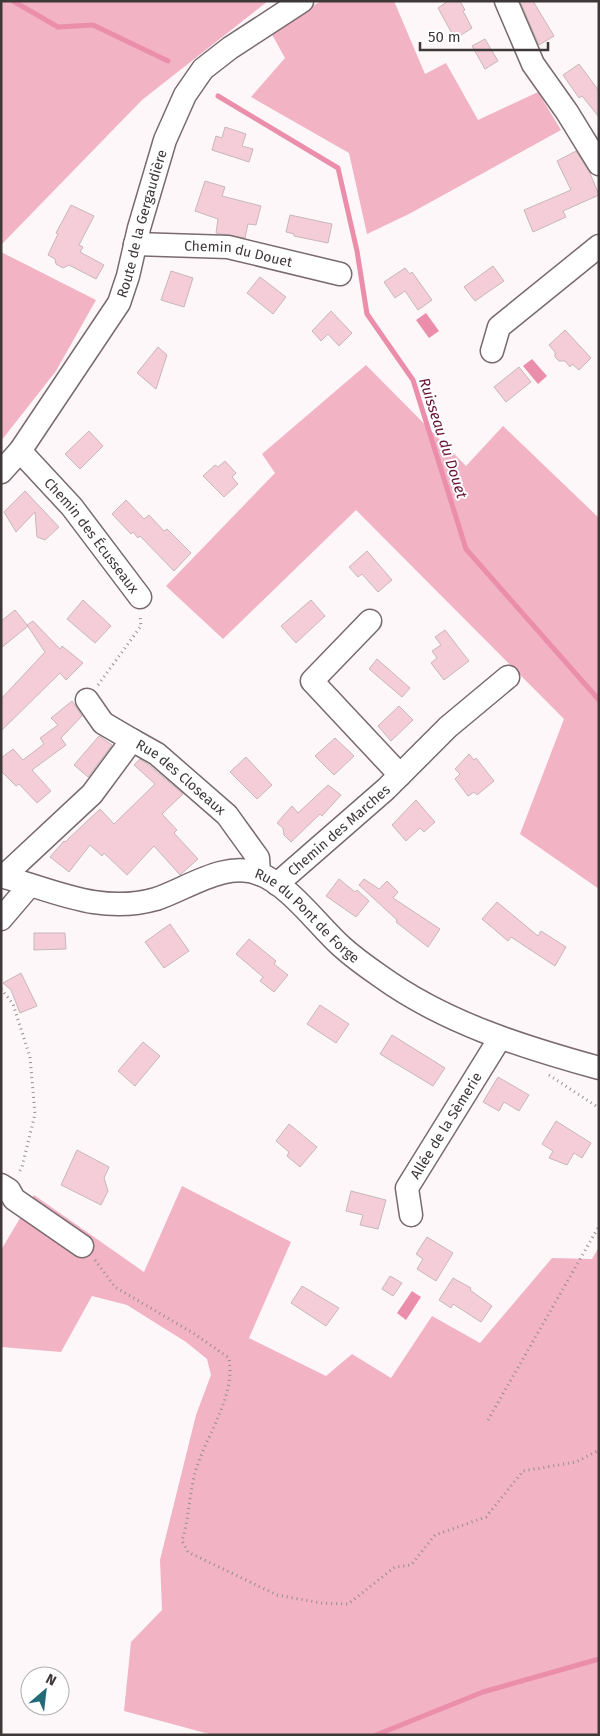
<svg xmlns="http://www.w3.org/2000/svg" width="600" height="1736" font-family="'Fira Sans',sans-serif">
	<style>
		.green { fill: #f2b3c5 }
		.water { fill: #eb8eab }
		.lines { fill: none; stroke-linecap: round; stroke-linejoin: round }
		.stream { stroke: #eb8eab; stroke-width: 5 }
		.building { fill: #f5cdd8; stroke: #c7b7bb }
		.minor-casing { stroke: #786a6e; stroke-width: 25 }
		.path { stroke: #958e90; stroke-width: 3; stroke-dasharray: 1 4; stroke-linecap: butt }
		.minor { stroke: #fff; stroke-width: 22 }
		.labels { text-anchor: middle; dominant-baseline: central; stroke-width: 4; stroke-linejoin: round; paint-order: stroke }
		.street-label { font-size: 14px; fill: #3e3839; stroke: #fff }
		.water-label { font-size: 15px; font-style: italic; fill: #651235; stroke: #fff }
	</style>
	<rect width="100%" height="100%" fill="#fef7f9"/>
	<path class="green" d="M 1,1 L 268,1 L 142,100 L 1,245 Z
		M 321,1 L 394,1 L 425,74 L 446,63 L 478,120 L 538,92 L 561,130 L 409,214 L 367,234 L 349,153 L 251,97 L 285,58 L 270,31 Z
		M 1,252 L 96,300 L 56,371 L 1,441 Z
		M 366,365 L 466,466 L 503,426 L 599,518 L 599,889 L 520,834 L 564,719 L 356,510 L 223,639 L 166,586 L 275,473 L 262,454 Z
		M 182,1186 L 291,1242 L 249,1338 L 326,1376 L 352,1354 L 391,1378 L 432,1316 L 480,1343 L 552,1258 L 592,1259 L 599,1247 L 599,1735 L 213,1735 L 124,1711 L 131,1642 L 162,1610 L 160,1560 L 196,1415 L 211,1375 L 207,1359 L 186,1342 L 127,1305 L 92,1296 L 61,1352 L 1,1347 L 1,1250 L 34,1195 L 144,1272 Z"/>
	<path class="water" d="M 426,313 L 439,331 L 429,338 L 416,320 Z
		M 532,359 L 547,376 L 538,384 L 523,366 Z
		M 412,1291 L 421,1297 L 406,1320 L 397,1313 Z"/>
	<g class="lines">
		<path class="stream" d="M 13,1 L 58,27 L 93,25 L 168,61
			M 218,96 L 338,168 L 357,251 L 367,314 L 413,380 L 466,549 L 599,700
			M 376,1735 L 483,1692 L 599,1659"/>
	</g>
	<path class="building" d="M 448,1 L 460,1 L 465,10 L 463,11 L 472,28 L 455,39 L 438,8 Z
		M 520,1 L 533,1 L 554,36 L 539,45 Z
		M 485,39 L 498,61 L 485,69 L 472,46 Z
		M 579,64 L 599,91 L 599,117 L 582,96 L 579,98 L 563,75 Z
		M 225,127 L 246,134 L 242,146 L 253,149 L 249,162 L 212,150 L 216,136 L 222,138 Z
		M 576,151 L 590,173 L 599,195 L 563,211 L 566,217 L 533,232 L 524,210 L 571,190 L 557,161 Z
		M 205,181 L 225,187 L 222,196 L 261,206 L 256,225 L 248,224 L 245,238 L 216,233 L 218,219 L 195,211 Z
		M 71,205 L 94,216 L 79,245 L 83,247 L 80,252 L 104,265 L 96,279 L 69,265 L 63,268 L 56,264 L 55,259 L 48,255 L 58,234 L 56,233 Z
		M 290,215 L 332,224 L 328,243 L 294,236 L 294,234 L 286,232 Z
		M 493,266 L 504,281 L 475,301 L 464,287 Z
		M 405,268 L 410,274 L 412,272 L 432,300 L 418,310 L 405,291 L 395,298 L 384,282 Z
		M 171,271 L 193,278 L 184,307 L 161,300 Z
		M 260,277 L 286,297 L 273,314 L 247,293 Z
		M 331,311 L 352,333 L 339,346 L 328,334 L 321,341 L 312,331 Z
		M 565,330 L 591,358 L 579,370 L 572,364 L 570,367 L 565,361 L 559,361 L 555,357 L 555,352 L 549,345 Z
		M 158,347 L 167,355 L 156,389 L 137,373 Z
		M 519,367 L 531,382 L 506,402 L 494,387 Z
		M 89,431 L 103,446 L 80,469 L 65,454 Z
		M 225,461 L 236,473 L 232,477 L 238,484 L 224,497 L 203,476 L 215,465 L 218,467 Z
		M 25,491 L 59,527 L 45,540 L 37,537 L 35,512 L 16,532 L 4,512 Z
		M 126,500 L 144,519 L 149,515 L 164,531 L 167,529 L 191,553 L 174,571 L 140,536 L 138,538 L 133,532 L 131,534 L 112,514 Z
		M 367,551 L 392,580 L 378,592 L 362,574 L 358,577 L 349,567 Z
		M 83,600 L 111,626 L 95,643 L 67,619 Z
		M 311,600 L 325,616 L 296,643 L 281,626 Z
		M 15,610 L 28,626 L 1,648 L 1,621 Z
		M 33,621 L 60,649 L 62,646 L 83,663 L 66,680 L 60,673 L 1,731 L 1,699 L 45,652 L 27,625 Z
		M 445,630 L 469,661 L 444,680 L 431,663 L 437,658 L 432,651 L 441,645 L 435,637 Z
		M 377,659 L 410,688 L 402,697 L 369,669 Z
		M 72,701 L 82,716 L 61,738 L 66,745 L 32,770 L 51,791 L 37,803 L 19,784 L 16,786 L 1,771 L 1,758 L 13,749 L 23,760 L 44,744 L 40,738 L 58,725 L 51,718 Z
		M 399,706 L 413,720 L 391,741 L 378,726 Z
		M 99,736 L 112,745 L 88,777 L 74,765 Z
		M 335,738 L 354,756 L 334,775 L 315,756 Z
		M 469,754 L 474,760 L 476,758 L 494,781 L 477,795 L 474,792 L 468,796 L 455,779 L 460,774 L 455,769 Z
		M 246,757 L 272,785 L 257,799 L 230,772 Z
		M 140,759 L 149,765 L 183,794 L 162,814 L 177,830 L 174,833 L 198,859 L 180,875 L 154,846 L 127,875 L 104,853 L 102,856 L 90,845 L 69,872 L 50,857 L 64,841 L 65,842 L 100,809 L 114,824 L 155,784 L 134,765 Z
		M 328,785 L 341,795 L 322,816 L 320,814 L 291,842 L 284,835 L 283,828 L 277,823 L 292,806 L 298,813 Z
		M 416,800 L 435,822 L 424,832 L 420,828 L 406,841 L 392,825 Z
		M 339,879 L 355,892 L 357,890 L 369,901 L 356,917 L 326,896 Z
		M 364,879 L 379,889 L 387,881 L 398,892 L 393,898 L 440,929 L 428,947 L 396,922 L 397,920 L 359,885 Z
		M 497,902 L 538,936 L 541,931 L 566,947 L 555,966 L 511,937 L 508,941 L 482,919 Z
		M 170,924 L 189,951 L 164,968 L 145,942 Z
		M 34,933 L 65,933 L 66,949 L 34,950 Z
		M 249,939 L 276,961 L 274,964 L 288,975 L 274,992 L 260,981 L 263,977 L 236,954 Z
		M 21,973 L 37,1006 L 20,1013 L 11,990 L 3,983 Z
		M 320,1005 L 349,1024 L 336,1043 L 307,1024 Z
		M 392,1035 L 445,1068 L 433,1086 L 380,1054 Z
		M 143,1042 L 160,1056 L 135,1086 L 118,1071 Z
		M 498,1077 L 529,1095 L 519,1111 L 504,1102 L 499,1111 L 483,1102 Z
		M 556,1121 L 591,1143 L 582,1158 L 574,1153 L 567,1165 L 549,1158 L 553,1151 L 542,1144 Z
		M 289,1124 L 317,1147 L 300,1167 L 287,1156 L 289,1152 L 276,1141 Z
		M 77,1150 L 109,1167 L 104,1178 L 108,1191 L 101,1205 L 61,1185 Z
		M 351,1191 L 386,1200 L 378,1229 L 360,1225 L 363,1215 L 346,1211 Z
		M 427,1237 L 453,1253 L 436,1281 L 417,1269 L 423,1259 L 416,1254 Z
		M 390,1276 L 402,1283 L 393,1296 L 382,1289 Z
		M 453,1278 L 471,1288 L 470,1290 L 492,1306 L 481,1322 L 453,1304 L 451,1308 L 439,1300 Z
		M 302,1286 L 339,1308 L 326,1326 L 291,1303 Z"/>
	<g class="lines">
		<defs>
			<g id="minor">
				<path d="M 506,1 L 533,64 L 567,112 L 599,164"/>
				<path id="s1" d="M 135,244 L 228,247 L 340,274"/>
				<path d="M 492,351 L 499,327 L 599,246"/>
				<path id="s2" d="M 20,451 L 72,507 L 140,597"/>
				<path id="s3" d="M 1,472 L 20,451 L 119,303 L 128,276 L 139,228 L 165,140 L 185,95 L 203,69 L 230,48 L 302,1"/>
				<path d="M 370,621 L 312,681 L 400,775"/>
				<path d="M 87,700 L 103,723 L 132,740"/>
				<path id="s4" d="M 1,876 C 53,890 100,915 156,899 C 187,889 225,860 260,874 C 290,886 317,924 341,946 C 353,957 367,967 380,976 C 445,1023 523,1047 599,1068"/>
				<path id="s5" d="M 4,876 L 92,794 L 132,740 L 157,754 L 227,815 L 258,858 L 259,874"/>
				<path id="s6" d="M 277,884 L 386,789 L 448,727 L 508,677"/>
				<path d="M 1,919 L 30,885"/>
				<path d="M 1,1185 L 9,1190 L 14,1199 L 82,1246"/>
				<path id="s7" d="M 411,1215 L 407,1188 L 500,1038"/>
			</g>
		</defs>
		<use href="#minor" class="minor-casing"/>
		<path class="path" d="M 98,685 L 141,626 L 140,615
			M 1,989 L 13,1004 L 30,1057 L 35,1114 L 22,1167 L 18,1174
			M 549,1075 L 599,1108
			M 95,1260 L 115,1287 L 193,1333 L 229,1358 C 236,1398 205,1436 195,1473 C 189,1495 189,1519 182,1541 L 188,1552 L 277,1595 L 322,1603 L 348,1604 L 395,1567 L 411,1565 L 435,1535 L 486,1517 L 523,1471 L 576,1462 L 599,1450
			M 488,1420 L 599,1226"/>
		<use href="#minor" class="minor"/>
	</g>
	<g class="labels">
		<g class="street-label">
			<text stroke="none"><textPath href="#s3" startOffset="289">Route de la Gergaudière</textPath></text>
			<text stroke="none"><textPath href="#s1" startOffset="104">Chemin du Douet</textPath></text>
			<text stroke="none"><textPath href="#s2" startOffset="111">Chemin des Écusseaux</textPath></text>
			<text stroke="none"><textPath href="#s5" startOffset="249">Rue des Closeaux</textPath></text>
			<text stroke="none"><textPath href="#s6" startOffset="82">Chemin des Marches</textPath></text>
			<text stroke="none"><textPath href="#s4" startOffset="332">Rue du Pont de Forge</textPath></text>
			<text stroke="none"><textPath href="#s7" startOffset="101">Allée de la Sèmerie</textPath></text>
		</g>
		<g class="water-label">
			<text transform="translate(443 438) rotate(72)">Ruisseau du Douet</text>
		</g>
	</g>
	<rect width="600" height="1736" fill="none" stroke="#3e3839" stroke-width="5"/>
	<g transform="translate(45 1691) rotate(28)"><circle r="24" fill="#ffffff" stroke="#b2afb0"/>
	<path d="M0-4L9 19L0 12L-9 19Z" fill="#236b77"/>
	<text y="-8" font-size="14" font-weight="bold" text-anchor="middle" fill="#3e3839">N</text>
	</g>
	<path d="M420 42v8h128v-8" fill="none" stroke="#3e3839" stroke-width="2.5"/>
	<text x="428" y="42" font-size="15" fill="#3e3839" stroke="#ffffff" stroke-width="4" paint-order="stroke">50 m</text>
</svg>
